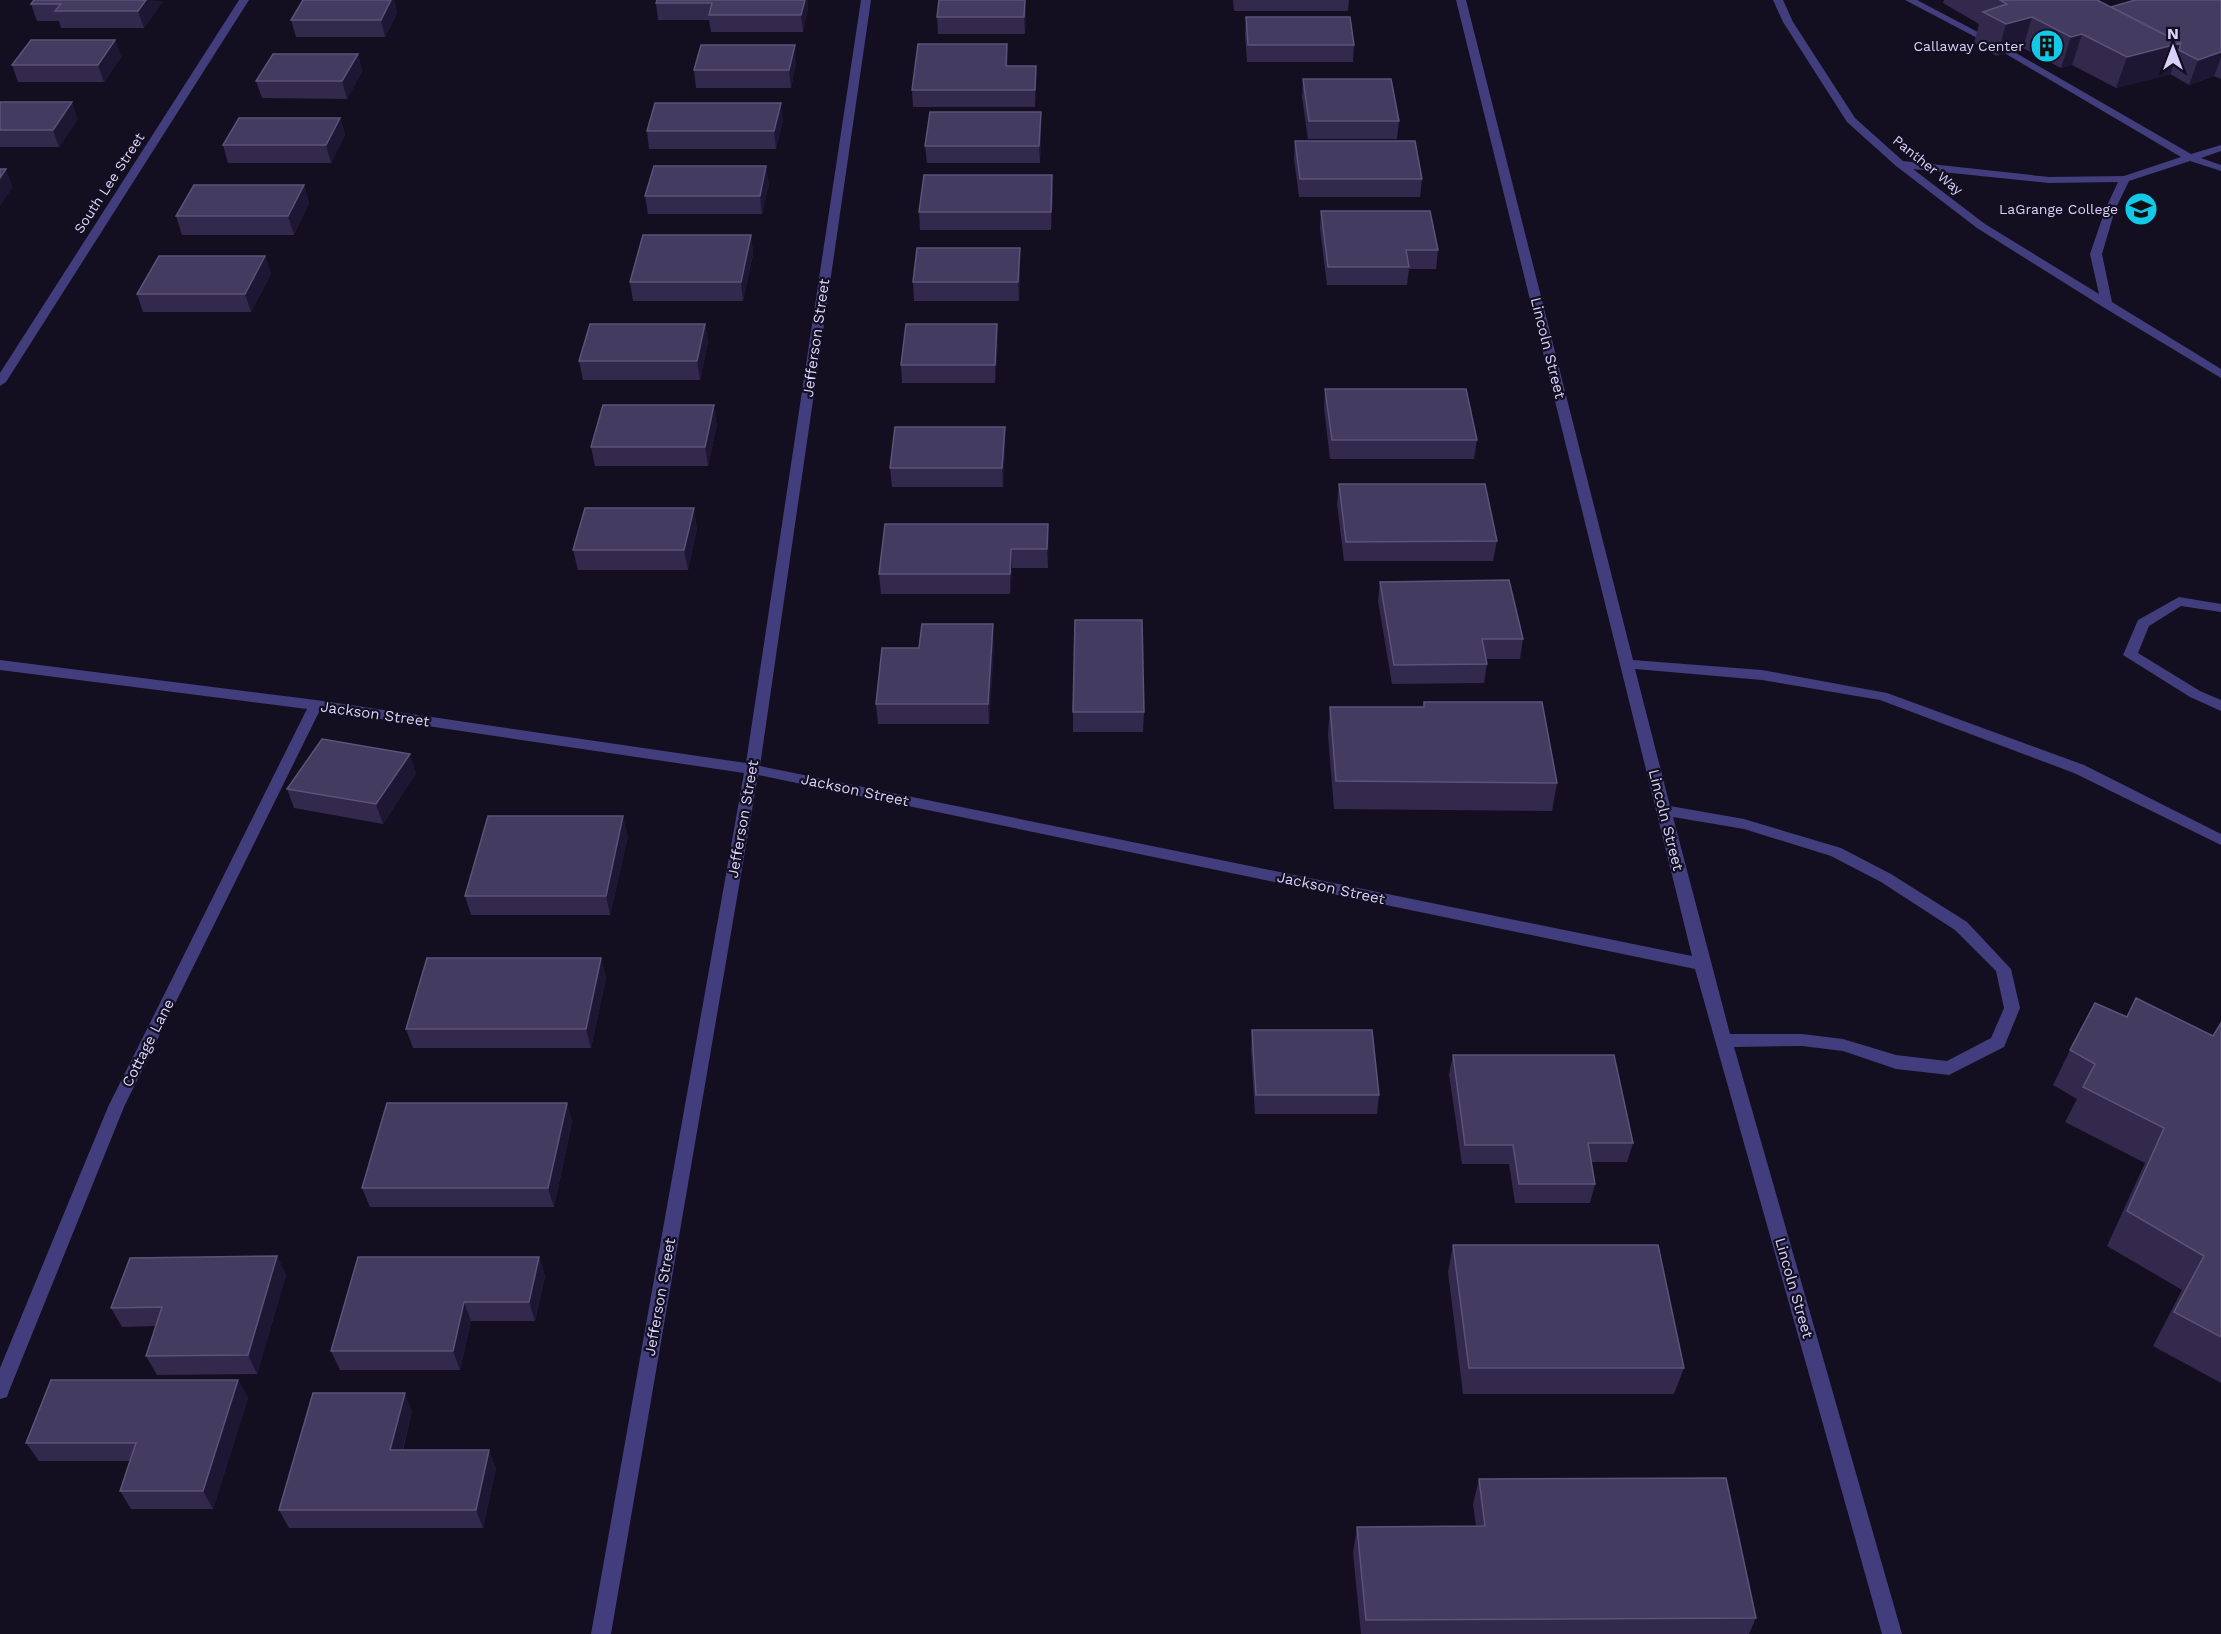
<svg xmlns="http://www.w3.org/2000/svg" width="2221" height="1634" font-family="'Work Sans',sans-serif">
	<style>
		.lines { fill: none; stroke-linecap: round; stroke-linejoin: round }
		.minor { fill: #423d7c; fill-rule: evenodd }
		.wall { fill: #32294d }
		.shaded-wall { fill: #1e1733 }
		.building { fill: #433b60; stroke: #5b5378; stroke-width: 1.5 }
		.labels { text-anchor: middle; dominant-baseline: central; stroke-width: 4.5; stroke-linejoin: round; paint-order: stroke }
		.far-poi-label { font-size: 14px; fill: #d8d2fc; stroke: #130f20; text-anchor: end }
		.far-street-label { font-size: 14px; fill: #d8d2fc; stroke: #130f20 }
		.street-label { font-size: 15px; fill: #d8d2fc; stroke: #130f20 }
	</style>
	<rect width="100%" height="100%" fill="#130f20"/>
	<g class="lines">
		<path class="minor" d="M 239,0 L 249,0 L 6,382 L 0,386 L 0,373 Z
			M 861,0 L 871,0 L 760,766 L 1692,956 L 1456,0 L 1466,0 L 1633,660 L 1762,670 L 1887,693 L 2084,765 L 2221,834 L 2221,845 L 2074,773 L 1880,700 L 1762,680 L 1635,669 L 1670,806 L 1744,819 L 1841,848 L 1891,874 L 1967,922 L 2011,969 L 2020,1008 L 2004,1047 L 1949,1075 L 1896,1069 L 1843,1051 L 1802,1046 L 1734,1047 L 1902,1634 L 1882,1634 L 1695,969 L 758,775 L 611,1634 L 591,1634 L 744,773 L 320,710 L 124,1107 L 9,1391 L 7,1397 L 0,1399 L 0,1368 L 108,1107 L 307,709 L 0,670 L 0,660 L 316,700 L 746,763 ZM 1673,817 L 1744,829 L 1831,856 L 1881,882 L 1955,930 L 1996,971 L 2004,1008 L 1991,1038 L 1947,1061 L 1896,1055 L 1843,1039 L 1802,1034 L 1730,1034 Z
			M 1773,0 L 1783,0 L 1793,22 L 1855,118 L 1903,161 L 2049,177 L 2124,176 L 2181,157 L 2006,54 L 2004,52 L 2009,49 L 2191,154 L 2221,145 L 2221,151 L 2201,158 L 2221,165 L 2221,171 L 2190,161 L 2129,181 L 2115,210 L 2102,254 L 2112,302 L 2221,369 L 2221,378 L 2103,307 L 1977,228 L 1896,166 L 1847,122 L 1783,22 ZM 1913,169 L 2049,183 L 2118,182 L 2105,210 L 2090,254 L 2099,294 L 1985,224 Z
			M 1905,0 L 1917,0 L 1991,39 L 1983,41 Z
			M 2179,597 L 2221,604 L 2221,612 L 2181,606 L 2149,626 L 2138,653 L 2200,691 L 2221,700 L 2221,711 L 2190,697 L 2123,655 L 2138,620 Z"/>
	</g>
	<path class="wall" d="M 303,0 L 394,0 L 397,13 L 385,37 L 296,37 L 291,20 Z
		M 657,0 L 808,7 L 803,32 L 711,32 L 709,20 L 658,20 L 656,3 Z
		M 1233,0 L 1349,0 L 1348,11 L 1234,11 Z
		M 1944,0 L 2097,0 L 2111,7 L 2221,0 L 2221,79 L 2214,76 L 2189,85 L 2170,74 L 2116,88 L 2072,65 L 2061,68 L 2023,48 L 1997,56 L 1974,43 L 1979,24 L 1943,3 Z
		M 163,1 L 144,28 L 61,28 L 59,21 L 37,21 L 31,4 Z
		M 1026,10 L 1025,34 L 938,34 L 937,17 Z
		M 1246,17 L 1354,45 L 1353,62 L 1247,62 L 1245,34 Z
		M 115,40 L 121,57 L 104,82 L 18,82 L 12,65 Z
		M 358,54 L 362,71 L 347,99 L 262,98 L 256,81 Z
		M 1008,61 L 1008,66 L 1036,66 L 1036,83 L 1035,107 L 913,107 L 912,90 Z
		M 796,62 L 791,88 L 696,88 L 694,70 Z
		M 1303,79 L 1399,121 L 1397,139 L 1308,139 L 1302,97 Z
		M 0,102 L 78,119 L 59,147 L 0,147 Z
		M 1041,112 L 1041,129 L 1040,163 L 927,163 L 925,146 Z
		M 340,118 L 345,135 L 331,163 L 228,163 L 223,145 Z
		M 783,120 L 776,149 L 649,149 L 647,131 Z
		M 1295,141 L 1422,179 L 1420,197 L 1299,197 L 1294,159 Z
		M 769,184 L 762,214 L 648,214 L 645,196 Z
		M 304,185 L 309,203 L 294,235 L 182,235 L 176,216 Z
		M 1053,193 L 1051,230 L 920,230 L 919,212 Z
		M 1321,211 L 1438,250 L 1436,269 L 1409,269 L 1407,285 L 1327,285 L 1320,229 Z
		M 751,235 L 753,254 L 743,301 L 633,301 L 630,282 Z
		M 265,256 L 271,274 L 251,312 L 143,312 L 137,294 Z
		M 1020,266 L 1019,301 L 914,301 L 913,282 Z
		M 705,324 L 708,342 L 700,380 L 583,380 L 579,361 Z
		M 998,342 L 995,383 L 902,383 L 901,365 Z
		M 1325,389 L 1477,440 L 1474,459 L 1330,459 L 1324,408 Z
		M 717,424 L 708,466 L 595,466 L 591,447 Z
		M 1005,446 L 1003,487 L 892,487 L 890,468 Z
		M 1339,484 L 1497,541 L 1493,561 L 1344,561 L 1337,504 Z
		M 1048,524 L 1048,568 L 1012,568 L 1010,594 L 881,594 L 879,574 Z
		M 697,528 L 688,570 L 578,570 L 573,550 Z
		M 1380,582 L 1523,639 L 1520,659 L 1486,659 L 1487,664 L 1484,683 L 1392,684 L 1378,601 Z
		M 994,644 L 989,724 L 878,724 L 876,704 L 919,648 Z
		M 1424,702 L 1557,783 L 1552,811 L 1334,809 L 1328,735 L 1330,707 L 1423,707 Z
		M 1073,712 L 1144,712 L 1143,732 L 1073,732 Z
		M 416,773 L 383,824 L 294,808 L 287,789 Z
		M 628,836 L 610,915 L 471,915 L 465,896 Z
		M 601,958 L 606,978 L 591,1048 L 413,1048 L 406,1029 Z
		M 2136,998 L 2213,1036 L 2221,1023 L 2221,1383 L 2153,1346 L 2182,1290 L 2107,1246 L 2145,1163 L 2065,1122 L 2077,1099 L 2053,1085 L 2070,1050 L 2126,1017 Z
		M 1252,1030 L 1379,1095 L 1377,1114 L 1255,1114 L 1251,1050 Z
		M 1453,1055 L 1633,1143 L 1627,1162 L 1591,1162 L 1595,1184 L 1590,1203 L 1515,1203 L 1509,1164 L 1462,1164 L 1449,1074 Z
		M 567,1103 L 572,1122 L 554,1207 L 370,1207 L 362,1188 Z
		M 1453,1245 L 1684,1368 L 1674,1394 L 1463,1394 L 1448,1272 Z
		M 277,1256 L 286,1275 L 257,1374 L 157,1375 L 146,1356 L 156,1326 L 122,1327 L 111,1308 Z
		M 539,1257 L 545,1276 L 535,1321 L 471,1321 L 460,1370 L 340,1370 L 331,1351 Z
		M 238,1380 L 248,1398 L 213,1509 L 131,1509 L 120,1491 L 130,1461 L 39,1461 L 26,1443 Z
		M 412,1411 L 403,1450 L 496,1468 L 483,1528 L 289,1528 L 279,1510 Z
		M 1479,1479 L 1756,1618 L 1749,1634 L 1361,1634 L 1353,1553 L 1357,1527 L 1476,1526 L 1473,1504 Z"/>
	<path class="shaded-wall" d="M 146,0 L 163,1 L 144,28 L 138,11 Z
		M 391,0 L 394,0 L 397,13 L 385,37 L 381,20 Z
		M 805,0 L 808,0 L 808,7 L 803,32 L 801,15 Z
		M 1025,0 L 1026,10 L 1025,34 L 1024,17 Z
		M 2032,17 L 2023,48 L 1997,56 L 2006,24 Z
		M 2082,34 L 2072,65 L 2061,68 L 2071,37 Z
		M 115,40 L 121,57 L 104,82 L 98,65 Z
		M 2181,43 L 2170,75 L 2116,88 L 2127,57 Z
		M 1007,44 L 1008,61 L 1006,83 L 1006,66 Z
		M 795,45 L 796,62 L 791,88 L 789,70 Z
		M 2221,52 L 2221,58 L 2214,76 L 2189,85 L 2198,60 Z
		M 358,54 L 362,71 L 347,99 L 342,81 Z
		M 1036,66 L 1036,83 L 1035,107 L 1035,90 Z
		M 72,102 L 78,119 L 59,147 L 53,130 Z
		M 781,103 L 783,120 L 776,149 L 774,131 Z
		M 1041,112 L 1041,129 L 1040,163 L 1039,146 Z
		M 340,118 L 345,135 L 331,163 L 326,145 Z
		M 766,166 L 769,184 L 762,214 L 760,196 Z
		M 6,169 L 13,187 L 0,206 L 0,178 Z
		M 1052,175 L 1053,193 L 1051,230 L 1051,212 Z
		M 304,185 L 309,203 L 294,235 L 288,216 Z
		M 751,235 L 753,254 L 743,301 L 741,282 Z
		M 1020,248 L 1020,266 L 1019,301 L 1018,282 Z
		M 265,256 L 271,274 L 251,312 L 245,294 Z
		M 705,324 L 708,342 L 700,380 L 697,361 Z
		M 997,324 L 998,342 L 995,383 L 995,365 Z
		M 714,405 L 717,424 L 708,466 L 705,447 Z
		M 1005,427 L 1005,446 L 1003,487 L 1002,468 Z
		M 694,508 L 697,528 L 688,570 L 684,550 Z
		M 1048,524 L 1049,543 L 1048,568 L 1047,549 Z
		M 1011,549 L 1012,568 L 1010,594 L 1010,574 Z
		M 993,624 L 994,644 L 989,724 L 988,704 Z
		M 410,754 L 416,773 L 383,824 L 376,804 Z
		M 623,816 L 628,836 L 610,915 L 606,896 Z
		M 601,958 L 606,978 L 591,1048 L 586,1029 Z
		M 567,1103 L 572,1122 L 554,1207 L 548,1188 Z
		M 277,1256 L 286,1275 L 257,1374 L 248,1355 Z
		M 539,1257 L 545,1276 L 535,1321 L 529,1302 Z
		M 464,1302 L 471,1321 L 460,1370 L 453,1351 Z
		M 238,1380 L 248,1398 L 213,1509 L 203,1491 Z
		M 405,1393 L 412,1411 L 398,1468 L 390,1450 Z
		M 489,1450 L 496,1468 L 483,1528 L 476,1510 Z"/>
	<path class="building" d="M 34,0 L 146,0 L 138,11 L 55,11 L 61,4 L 31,4 Z
		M 303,0 L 391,0 L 381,20 L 291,20 Z
		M 657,0 L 805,0 L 801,15 L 709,15 L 712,3 L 656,3 Z
		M 939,0 L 1025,0 L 1024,17 L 937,17 Z
		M 2000,0 L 2097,0 L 2181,43 L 2127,57 L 2082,34 L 2071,37 L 2032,17 L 2006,24 L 1983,12 L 2007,4 Z
		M 2135,0 L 2221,0 L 2221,52 L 2198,60 L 2179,50 L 2181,43 L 2111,7 Z
		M 1246,17 L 1350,17 L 1354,45 L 1248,45 Z
		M 31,40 L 115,40 L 98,65 L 12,65 Z
		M 918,44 L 1007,44 L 1006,66 L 1036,66 L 1035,90 L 912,90 Z
		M 701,45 L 795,45 L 789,70 L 694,70 Z
		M 273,54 L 358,54 L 342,81 L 256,81 Z
		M 1303,79 L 1391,79 L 1399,121 L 1309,121 Z
		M 0,102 L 72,102 L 53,130 L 0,130 Z
		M 655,103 L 781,103 L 774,131 L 647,131 Z
		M 930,112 L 1041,112 L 1039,146 L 925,146 Z
		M 239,118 L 340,118 L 326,145 L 223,145 Z
		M 1295,141 L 1415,141 L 1422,179 L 1300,179 Z
		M 654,166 L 766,166 L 760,196 L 645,196 Z
		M 0,169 L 6,169 L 0,178 Z
		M 924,175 L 1052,175 L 1051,212 L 919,212 Z
		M 194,185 L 304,185 L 288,216 L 176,216 Z
		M 1321,211 L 1430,211 L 1438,250 L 1406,250 L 1409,267 L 1328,267 Z
		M 643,235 L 751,235 L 741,282 L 630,282 Z
		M 917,248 L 1020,248 L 1018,282 L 913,282 Z
		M 159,256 L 265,256 L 245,294 L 137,294 Z
		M 590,324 L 705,324 L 697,361 L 579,361 Z
		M 906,324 L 997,324 L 995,365 L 901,365 Z
		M 1325,389 L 1466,389 L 1477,440 L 1332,440 Z
		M 603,405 L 714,405 L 705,447 L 591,447 Z
		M 895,427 L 1005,427 L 1002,468 L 890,468 Z
		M 1339,484 L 1485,484 L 1497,541 L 1346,542 Z
		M 585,508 L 694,508 L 684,550 L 573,550 Z
		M 885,524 L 1048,524 L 1047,549 L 1011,549 L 1010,574 L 879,574 Z
		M 1509,580 L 1523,639 L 1482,639 L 1487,664 L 1394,665 L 1380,582 Z
		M 1075,620 L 1142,620 L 1144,712 L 1073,712 Z
		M 922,624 L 993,624 L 988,704 L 876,704 L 882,648 L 919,648 Z
		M 1424,702 L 1542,702 L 1557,783 L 1336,781 L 1330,707 L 1424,707 Z
		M 322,739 L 410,754 L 376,804 L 287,789 Z
		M 488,816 L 623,816 L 606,896 L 465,896 Z
		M 427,958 L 601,958 L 586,1029 L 406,1029 Z
		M 2136,998 L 2213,1036 L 2221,1023 L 2221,1337 L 2174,1312 L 2204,1256 L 2127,1211 L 2164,1128 L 2083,1087 L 2095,1064 L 2070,1050 L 2095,1003 L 2127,1017 Z
		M 1252,1030 L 1372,1030 L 1379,1095 L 1256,1095 Z
		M 1453,1055 L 1614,1055 L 1633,1143 L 1588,1143 L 1595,1184 L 1519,1184 L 1513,1145 L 1465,1145 Z
		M 387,1103 L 567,1103 L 548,1188 L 362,1188 Z
		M 1453,1245 L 1658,1245 L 1684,1368 L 1469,1368 Z
		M 277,1256 L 248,1355 L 146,1356 L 162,1307 L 111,1308 L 130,1258 Z
		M 358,1257 L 539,1257 L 529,1302 L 464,1302 L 453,1351 L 331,1351 Z
		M 51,1380 L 238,1380 L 203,1491 L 120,1491 L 136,1443 L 26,1443 Z
		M 313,1393 L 405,1393 L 390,1450 L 489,1450 L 476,1510 L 279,1510 Z
		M 1726,1478 L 1756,1618 L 1366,1620 L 1357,1527 L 1485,1526 L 1479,1479 Z"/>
	<defs>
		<symbol id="building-disc" viewBox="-11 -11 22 22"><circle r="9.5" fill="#12c9e8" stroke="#130f20"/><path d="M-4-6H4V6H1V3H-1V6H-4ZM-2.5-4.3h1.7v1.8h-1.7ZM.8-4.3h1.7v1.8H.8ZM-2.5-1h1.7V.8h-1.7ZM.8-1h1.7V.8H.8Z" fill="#111"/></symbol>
		<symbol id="university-disc" viewBox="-11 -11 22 22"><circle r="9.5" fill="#12c9e8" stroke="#130f20"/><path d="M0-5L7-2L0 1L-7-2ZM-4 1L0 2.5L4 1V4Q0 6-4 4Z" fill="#111"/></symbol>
	</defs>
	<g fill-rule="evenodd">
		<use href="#building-disc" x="2028" y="27" width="38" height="38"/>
		<use href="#university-disc" x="2122" y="190" width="38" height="38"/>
	</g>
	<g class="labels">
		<g class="far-poi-label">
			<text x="2024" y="46">Callaway Center</text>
			<text x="2118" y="209">LaGrange College</text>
		</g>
		<g class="far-street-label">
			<text transform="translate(1928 165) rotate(39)">Panther Way</text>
			<text transform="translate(109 183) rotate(-57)">South Lee Street</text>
		</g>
		<g class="street-label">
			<text transform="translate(816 338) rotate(-82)">Jefferson Street</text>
			<text transform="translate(1548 348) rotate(76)">Lincoln Street</text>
			<text transform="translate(375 714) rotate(8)">Jackson Street</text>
			<text transform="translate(855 790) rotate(12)">Jackson Street</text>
			<text transform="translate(743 819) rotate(-80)">Jefferson Street</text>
			<text transform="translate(1666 820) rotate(76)">Lincoln Street</text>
			<text transform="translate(1331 888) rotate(12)">Jackson Street</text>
			<text transform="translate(148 1043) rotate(-63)">Cottage Lane</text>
			<text transform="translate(1794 1288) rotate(74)">Lincoln Street</text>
			<text transform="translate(660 1297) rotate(-80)">Jefferson Street</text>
		</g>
	</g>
	<g transform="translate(2173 48)" stroke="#130f20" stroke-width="4.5" paint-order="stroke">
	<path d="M0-4.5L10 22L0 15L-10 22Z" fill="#d8d2fc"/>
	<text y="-9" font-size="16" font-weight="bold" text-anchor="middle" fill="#d8d2fc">N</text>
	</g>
</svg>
